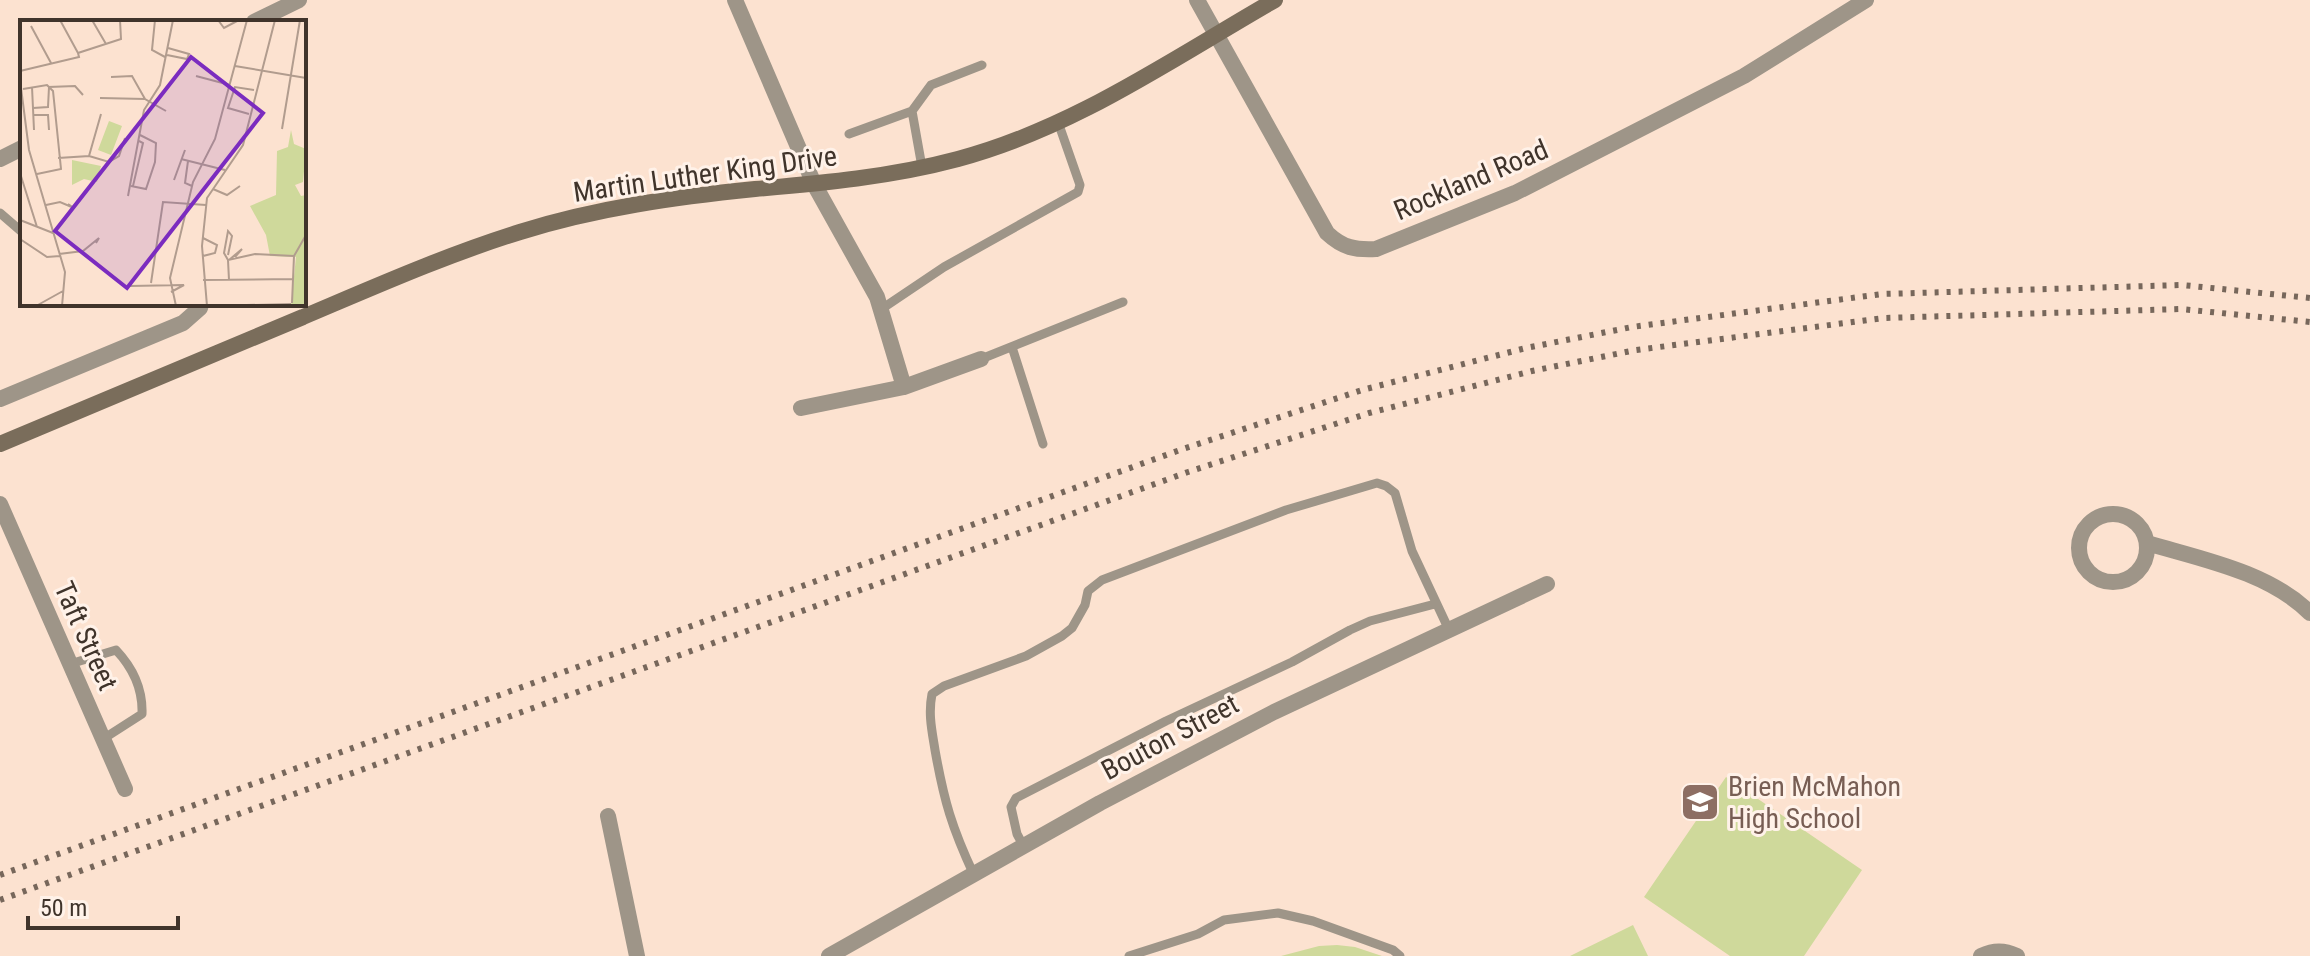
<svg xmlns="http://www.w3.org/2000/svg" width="2310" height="956" font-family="'Roboto Condensed',sans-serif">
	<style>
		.green { fill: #cfd99b }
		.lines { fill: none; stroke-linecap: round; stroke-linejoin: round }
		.lane { stroke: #9e9588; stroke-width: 9 }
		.street { stroke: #9e9588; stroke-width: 16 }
		.secondary { stroke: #7a6d5b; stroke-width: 16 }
		.rail { stroke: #77675b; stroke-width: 6; stroke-dasharray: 4 8; stroke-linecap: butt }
		.labels { text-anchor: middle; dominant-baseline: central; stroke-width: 6; stroke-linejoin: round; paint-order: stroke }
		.street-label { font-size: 28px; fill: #40342b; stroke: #fff2e9 }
		.education-label { font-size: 28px; fill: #785e54; stroke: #fff2e9; text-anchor: start }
		.inset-road { fill: none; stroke: #b19c8e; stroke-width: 2 }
		.view { fill: #7b2cbf; fill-opacity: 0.15; stroke: #7b2cbf; stroke-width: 4 }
		.inset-edge { fill: none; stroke: #40342b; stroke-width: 4 }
	</style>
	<rect width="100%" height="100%" fill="#fce2d0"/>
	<path class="green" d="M 1726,777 L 1862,870 L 1804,956 L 1730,956 L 1644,897 Z
		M 1633,925 L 1648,956 L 1570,956 Z
		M 1337,945 L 1355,947 L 1382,956 L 1281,956 L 1319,946 Z"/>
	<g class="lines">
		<path class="lane" d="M 849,134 L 912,111
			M 922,167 L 912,111 L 931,85 L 982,65
			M 0,213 L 22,232
			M 880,310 L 944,267 L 1078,192 L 1080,185 L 1058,122
			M 1012,347 L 1043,444
			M 981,359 L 1123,302
			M 70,664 L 116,650 C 133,668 143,688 142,714 L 103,739
			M 1024,847 L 1017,834 L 1011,807 L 1016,798 L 1166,721 L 1292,662 L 1350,630 L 1370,621 L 1435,604
			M 974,875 C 952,828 944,801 935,750 C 932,731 928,714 932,694 L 944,686 L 1026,656 L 1062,636 L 1072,628 L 1085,605 L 1088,591 L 1102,580 L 1286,510 L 1377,483 L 1386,486 L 1395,493 L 1412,551 L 1449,630
			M 1129,956 L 1198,934 L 1224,920 L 1278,913 L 1313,921 L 1393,950 L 1400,956"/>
		<path class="street" d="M 735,0 L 814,184 L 877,297 L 904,387
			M 1197,0 L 1327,233 C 1343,248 1355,250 1376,249 L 1515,193 L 1744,76 L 1866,0
			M 254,22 L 299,0
			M 0,159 L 22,148
			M 0,399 L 183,323 L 200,308 L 201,304
			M 801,408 L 904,387 L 981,359
			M 0,504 L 125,789
			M2079 548a34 34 0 1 1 68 0a34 34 0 1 1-68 0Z
			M 2147,543 C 2201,559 2269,572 2310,613
			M 608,816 L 637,956
			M 829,956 L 1100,803 L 1274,712 L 1547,584
			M 1981,956 C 1994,950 2004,950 2017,956"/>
		<path class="secondary" d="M 0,444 C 101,401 202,359 303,317 C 374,287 446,255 520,232 C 596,208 676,197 755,189 C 823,183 891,177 958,159 C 1074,128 1172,59 1275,0"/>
		<path class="rail" d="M 0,875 L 1180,450 L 1362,390 L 1526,348 L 1632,327 L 1882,294 L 2182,285 L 2310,298
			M 0,900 L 1188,472 L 1369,413 L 1532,371 L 1636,350 L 1884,318 L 2181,309 L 2310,322"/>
	</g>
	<defs>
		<symbol id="school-square" viewBox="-11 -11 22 22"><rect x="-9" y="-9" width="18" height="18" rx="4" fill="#8d6e63" stroke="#fff2e9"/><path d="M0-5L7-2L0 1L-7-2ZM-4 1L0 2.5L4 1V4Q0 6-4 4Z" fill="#fff"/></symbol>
	</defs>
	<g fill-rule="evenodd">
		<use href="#school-square" x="1678" y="780" width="44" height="44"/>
	</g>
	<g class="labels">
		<g class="street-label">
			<text transform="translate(705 174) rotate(-8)">Martin Luther King Drive</text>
			<text transform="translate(1471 180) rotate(-23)">Rockland Road</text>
			<text transform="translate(86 636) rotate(66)">Taft Street</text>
			<text transform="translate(1170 737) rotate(-28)">Bouton Street</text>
		</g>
		<g class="education-label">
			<text x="1728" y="786">Brien McMahon<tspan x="1728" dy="32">High School</tspan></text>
		</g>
	</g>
	<g transform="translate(20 20)">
		<rect width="286" height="286" fill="#fce2d0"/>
		<path d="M 89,101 L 102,106 L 91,135 L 78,130 ZM 271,110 L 274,124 L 286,129 L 283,162 L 275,165 L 281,176 L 286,175 L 286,286 L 271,286 L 276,237 L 250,236 L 246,215 L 230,186 L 256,175 L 257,131 L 268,127 ZM 52,140 L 81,146 L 77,162 L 64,159 L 52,165 Z" fill="#cfd99b"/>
		<path class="inset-road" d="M 40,0 L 58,33M 72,0 L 86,24M 135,0 L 132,30 L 145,37M 198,0 L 204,8 L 219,0M 11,6 L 31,43M 147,35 L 167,39 L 169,34 L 148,28M 215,46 L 286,58M 0,51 L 59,37 L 58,33 L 101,19 L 100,0M 176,56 L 210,65M 91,57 L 112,56 L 125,79 L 146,91M 0,60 L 9,130 L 45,252 L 42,286M 12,67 L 14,110M 3,69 L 27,65 L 33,71 L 41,149 L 17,154M 80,78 L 125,79M 13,88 L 28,87 L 29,67 L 55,66 L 63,75M 229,94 L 208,88 L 215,67 L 234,70M 13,95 L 28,95 L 29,110M 262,109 L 280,0M 69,136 L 89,142 L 99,136 L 105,118M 38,138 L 69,136 L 81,94M 161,139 L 205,150M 168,141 L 165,163 L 172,166M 0,153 L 17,207M 154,160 L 165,130M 111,166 L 126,169 L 135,142 L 136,123 L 120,115M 113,166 L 123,123 L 119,121M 193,169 L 207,175 L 220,166M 108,176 L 124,90 L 140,65 L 153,0M 26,185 L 40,182 L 54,188 L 48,184M 0,200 L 33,213M 0,219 L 27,237 L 40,236M 39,234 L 63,231 L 79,218 L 76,223M 208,235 L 212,216 L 208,211 L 204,233 L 208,240M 183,236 L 195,233 L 197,225 L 183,218M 209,240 L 222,229 L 215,237M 183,260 L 273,259M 209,260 L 208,240 L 235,234 L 274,236M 131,263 L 143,182 L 186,185M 110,266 L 164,265 L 151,272M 272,283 L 274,236 L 286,215M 16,286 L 43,271M 156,286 L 150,258 L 173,162 L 195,119 L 227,0M 187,286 L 182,226 L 187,178 L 223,125 L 255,0M 187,286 L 271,284"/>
		<path class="view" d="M 171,37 L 243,93 L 107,268 L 35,211 Z"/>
		<rect width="286" height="286" class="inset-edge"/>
	</g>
	<path d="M28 916v12h150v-12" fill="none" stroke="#40342b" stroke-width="4"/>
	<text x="40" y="916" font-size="24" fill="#40342b" stroke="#fff2e9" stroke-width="6" paint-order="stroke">50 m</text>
</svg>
